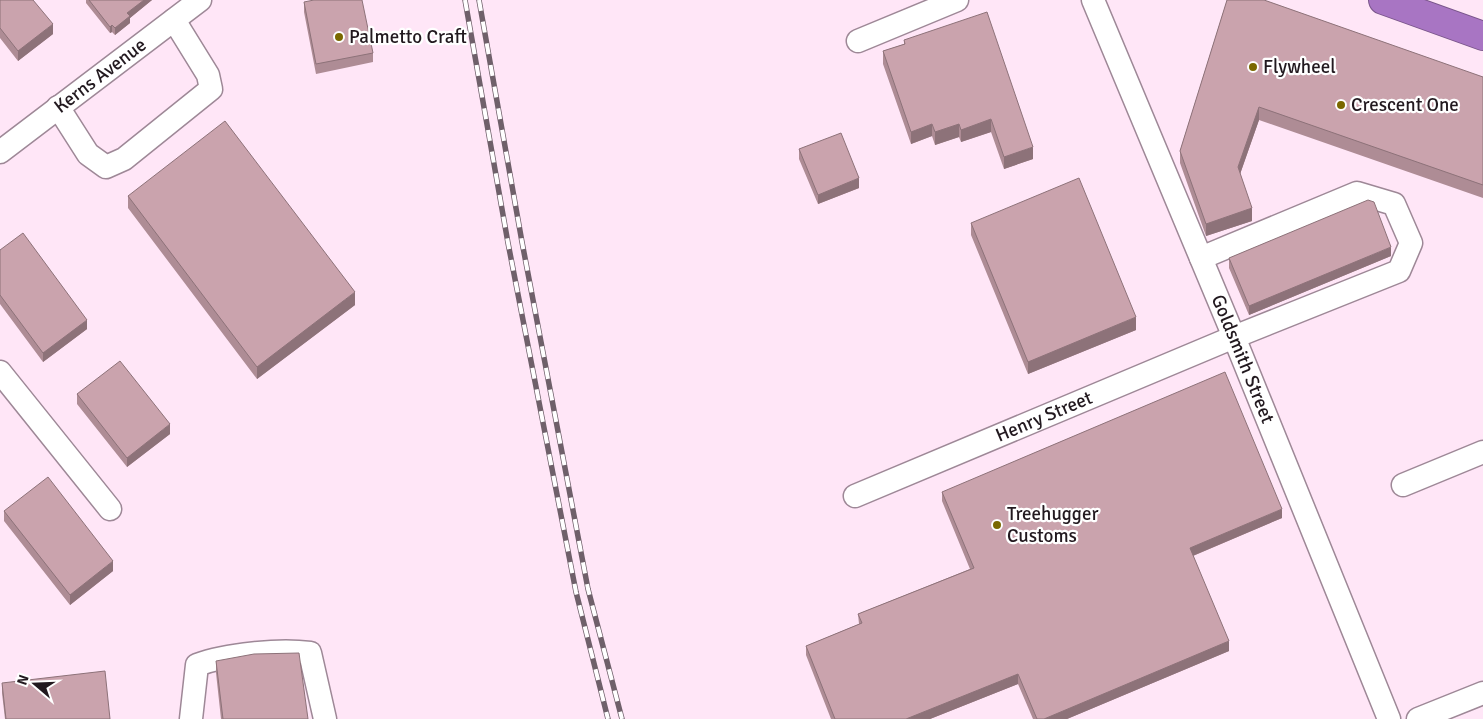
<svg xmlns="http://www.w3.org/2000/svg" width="1483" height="719" font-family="Signika,sans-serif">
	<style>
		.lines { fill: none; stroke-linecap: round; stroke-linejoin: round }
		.minor-casing { stroke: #9e8897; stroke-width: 25 }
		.highway-casing { stroke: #79558a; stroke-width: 30 }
		.minor { stroke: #fff; stroke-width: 22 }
		.highway { stroke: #a875c3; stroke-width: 28 }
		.rail-casing { stroke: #6f606a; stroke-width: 5.5 }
		.rail { stroke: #fff; stroke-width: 4; stroke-dasharray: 11; stroke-linecap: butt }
		.wall { fill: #ae8c95 }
		.shaded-wall { fill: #8d7279 }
		.building { fill: #caa3ad; stroke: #8d7279 }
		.poi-dot { fill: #7a6800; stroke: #fff; stroke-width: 2 }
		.labels { text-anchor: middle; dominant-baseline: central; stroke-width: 4.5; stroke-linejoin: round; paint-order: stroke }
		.poi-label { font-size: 19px; fill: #22191f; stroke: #fff; text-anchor: start }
		.street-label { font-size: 19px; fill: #22191f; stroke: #fff }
	</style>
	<rect width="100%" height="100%" fill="#ffe6f7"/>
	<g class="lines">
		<defs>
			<g id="minor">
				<path id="s1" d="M 1093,0 L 1234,337 L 1389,719"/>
				<path d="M 858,41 L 957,0"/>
				<path d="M 58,107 L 88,154 L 106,167 L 124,159 L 211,89 L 208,75 L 174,20"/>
				<path id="s2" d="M 0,152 L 200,0"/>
				<path d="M 0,372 L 110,509"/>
				<path d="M 1403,485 L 1483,452"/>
				<path id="s3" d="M 855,496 L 1234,337 L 1399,271 L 1411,243 L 1394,204 L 1357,193 L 1201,258"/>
				<path d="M 191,719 L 197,665 C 226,654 280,649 310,653 L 325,719"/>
				<path d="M 1418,719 L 1483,693"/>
			</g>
			<path id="highway" d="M 1383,0 L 1483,36"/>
		</defs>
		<use href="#minor" class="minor-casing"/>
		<use href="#highway" class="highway-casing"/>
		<use href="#minor" class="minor"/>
		<use href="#highway" class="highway"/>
		<defs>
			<path id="rail" d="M 465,0 L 508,243 L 576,592 L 608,719
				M 479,0 L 522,242 L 588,589 L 622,719"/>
		</defs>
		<use href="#rail" class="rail-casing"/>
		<use href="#rail" class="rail"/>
	</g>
	<path class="wall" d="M 0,0 L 53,34 L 18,61 L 0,38 Z
		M 86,0 L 152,0 L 130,18 L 130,23 L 115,35 L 112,32 L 110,33 L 86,3 Z
		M 1227,0 L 1483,77 L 1483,198 L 1259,120 L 1240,174 L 1252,221 L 1206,236 L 1180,163 L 1180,151 Z
		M 304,2 L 373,53 L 373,62 L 316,74 L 304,12 Z
		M 904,40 L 1033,159 L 1004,169 L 991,132 L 961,142 L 959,137 L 935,145 L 932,136 L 911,144 L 883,64 L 883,51 L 904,44 Z
		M 799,149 L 859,188 L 818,204 L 799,159 Z
		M 128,196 L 355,305 L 257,379 L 128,208 Z
		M 971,223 L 1136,330 L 1028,374 L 971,235 Z
		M 0,250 L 87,329 L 43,362 L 0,304 Z
		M 1391,256 L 1249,315 L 1229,268 L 1229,258 Z
		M 77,394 L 170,434 L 127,467 L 77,404 Z
		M 942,492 L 1282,518 L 1193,556 L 1229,651 L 1067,719 L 1033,719 L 1018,684 L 930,719 L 831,719 L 806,655 L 806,646 L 859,624 L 858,614 L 970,569 L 942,501 Z
		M 4,511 L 113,571 L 70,605 L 4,521 Z
		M 216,661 L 308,719 L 221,719 L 216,673 Z
		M 2,683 L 110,719 L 5,719 L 2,693 Z"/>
	<path class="shaded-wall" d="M 144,0 L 152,0 L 130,18 L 130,23 L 115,35 L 115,28 L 127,13 Z
		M 53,24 L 53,34 L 18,61 L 18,51 Z
		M 112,25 L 112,32 L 110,33 L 110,27 Z
		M 1259,107 L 1259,120 L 1238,180 L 1238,167 Z
		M 991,119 L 991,132 L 961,142 L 961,130 Z
		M 932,124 L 932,136 L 911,144 L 911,132 Z
		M 959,124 L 959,137 L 935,145 L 935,132 Z
		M 1033,147 L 1033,159 L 1004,169 L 1004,157 Z
		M 859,178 L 859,188 L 818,204 L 818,195 Z
		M 1252,208 L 1252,221 L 1206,236 L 1206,224 Z
		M 1391,247 L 1391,256 L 1249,315 L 1249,306 Z
		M 355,292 L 355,305 L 257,379 L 257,367 Z
		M 1136,317 L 1136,330 L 1028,374 L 1028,362 Z
		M 87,320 L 87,329 L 43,362 L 43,353 Z
		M 170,424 L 170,434 L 127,467 L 127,458 Z
		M 1282,509 L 1282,518 L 1190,557 L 1190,548 Z
		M 113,561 L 113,571 L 70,605 L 70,595 Z
		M 1229,641 L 1229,651 L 1067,719 L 1044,719 Z
		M 1018,674 L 1018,684 L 930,719 L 906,719 Z"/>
	<path class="building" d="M 0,0 L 33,0 L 53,24 L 18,51 L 0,28 Z
		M 89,0 L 144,0 L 127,13 L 130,16 L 115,28 L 112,25 L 110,27 Z
		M 314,0 L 362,0 L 373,53 L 316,64 L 304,2 Z
		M 1227,0 L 1264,0 L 1483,77 L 1483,185 L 1259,107 L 1238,167 L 1252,208 L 1206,224 L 1180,151 Z
		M 987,12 L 1033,147 L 1004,157 L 991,119 L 961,130 L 959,124 L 935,132 L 932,124 L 911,132 L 883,51 L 905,44 L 904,40 Z
		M 225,121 L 355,292 L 257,367 L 128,196 Z
		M 841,133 L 859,178 L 818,195 L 799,149 Z
		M 1079,178 L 1136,317 L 1028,362 L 971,223 Z
		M 1368,200 L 1374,202 L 1391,247 L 1249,306 L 1229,258 Z
		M 23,233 L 87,320 L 43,353 L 0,295 L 0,250 Z
		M 120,361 L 170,424 L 127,458 L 77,394 Z
		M 1225,372 L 1282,509 L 1190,548 L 1229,641 L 1044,719 L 1037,719 L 1018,674 L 906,719 L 835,719 L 806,646 L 862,623 L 858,614 L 974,568 L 942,492 Z
		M 48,477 L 113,561 L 70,595 L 4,511 Z
		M 299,653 L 308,719 L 223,719 L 216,661 L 254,654 Z
		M 105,671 L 110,719 L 6,719 L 2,683 Z"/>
	<g class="poi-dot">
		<circle cx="339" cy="37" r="5"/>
		<circle cx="1253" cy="67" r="5"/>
		<circle cx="1341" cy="105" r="5"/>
		<circle cx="997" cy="525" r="5"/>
	</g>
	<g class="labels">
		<g class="poi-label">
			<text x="349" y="37">Palmetto Craft</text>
			<text x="1263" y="67">Flywheel</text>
			<text x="1351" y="105">Crescent One</text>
			<text x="1007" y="514">Treehugger<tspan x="1007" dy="22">Customs</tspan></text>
		</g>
		<g class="street-label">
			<text stroke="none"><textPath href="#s2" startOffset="126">Kerns Avenue</textPath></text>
			<text stroke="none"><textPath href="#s1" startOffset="389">Goldsmith Street</textPath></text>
			<text stroke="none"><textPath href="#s3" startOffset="205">Henry Street</textPath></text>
		</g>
	</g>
	<g transform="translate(35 684) rotate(289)" stroke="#ffffff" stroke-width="4" paint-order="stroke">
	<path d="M0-4L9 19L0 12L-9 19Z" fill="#22191f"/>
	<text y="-8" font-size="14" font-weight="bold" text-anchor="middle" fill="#22191f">N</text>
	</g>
</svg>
